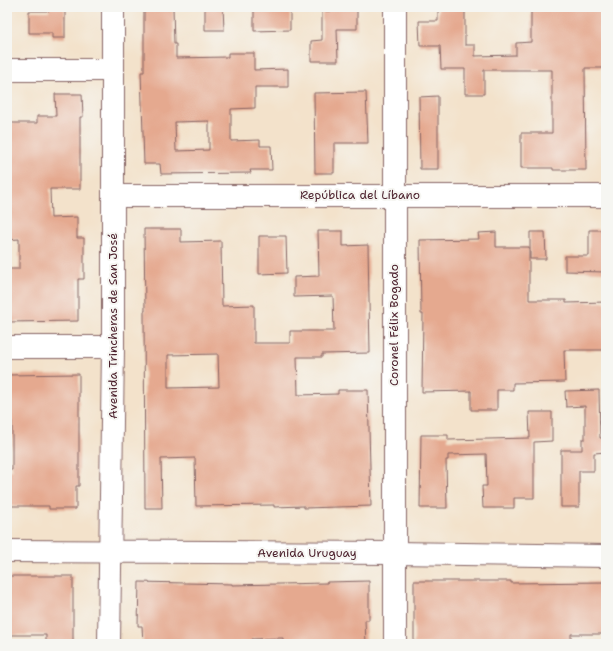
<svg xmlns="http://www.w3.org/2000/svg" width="613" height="651" font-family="'Shantell Sans',sans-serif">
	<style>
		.building { fill: #e5a98f; fill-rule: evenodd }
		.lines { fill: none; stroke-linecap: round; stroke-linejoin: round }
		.minor-casing { stroke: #856363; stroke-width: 24 }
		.major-casing { stroke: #856363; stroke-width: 24 }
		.minor { stroke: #fff; stroke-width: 22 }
		.major { stroke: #fff; stroke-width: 22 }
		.labels { text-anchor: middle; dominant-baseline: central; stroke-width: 4; stroke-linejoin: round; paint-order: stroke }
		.street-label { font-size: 12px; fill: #4a1f2b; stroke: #f6f6f2 }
	</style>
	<rect width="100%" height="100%" fill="#f6f6f2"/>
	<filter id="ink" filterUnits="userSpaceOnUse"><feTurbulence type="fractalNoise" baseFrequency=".025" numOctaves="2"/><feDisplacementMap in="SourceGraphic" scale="8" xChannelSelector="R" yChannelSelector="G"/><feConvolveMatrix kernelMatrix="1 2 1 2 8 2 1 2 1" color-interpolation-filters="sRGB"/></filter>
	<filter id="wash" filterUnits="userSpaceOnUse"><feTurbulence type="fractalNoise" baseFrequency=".012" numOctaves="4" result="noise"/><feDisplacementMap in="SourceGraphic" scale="16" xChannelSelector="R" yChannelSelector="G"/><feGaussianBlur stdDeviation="0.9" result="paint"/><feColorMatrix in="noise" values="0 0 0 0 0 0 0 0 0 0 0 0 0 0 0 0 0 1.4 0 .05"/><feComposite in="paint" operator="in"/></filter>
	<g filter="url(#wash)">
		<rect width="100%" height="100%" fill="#f3e2cb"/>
		<g id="blocks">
			<path class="building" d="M 49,7 L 65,7 L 65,38 L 52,38 L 52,33 L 29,33 L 29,11 L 49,11 Z
				M 144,7 L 173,7 L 174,44 L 176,44 L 176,58 L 228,57 L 228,53 L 254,53 L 254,70 L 288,69 L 288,87 L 255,87 L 255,108 L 231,109 L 231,141 L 260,140 L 260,146 L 271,146 L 272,170 L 250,170 L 251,173 L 161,174 L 160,164 L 144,164 L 141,72 L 144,72 ZM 209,121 L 209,150 L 176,151 L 175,122 Z
				M 205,7 L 223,7 L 224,30 L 205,30 Z
				M 254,7 L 290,7 L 290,30 L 254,31 Z
				M 330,7 L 357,7 L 357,29 L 337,29 L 338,61 L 311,61 L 311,41 L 322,40 L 322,11 L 330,11 Z
				M 438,7 L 465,7 L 465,45 L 475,45 L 475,56 L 516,55 L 516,43 L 531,42 L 531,7 L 606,7 L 606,68 L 585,68 L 586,170 L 553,170 L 553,168 L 521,168 L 521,133 L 552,133 L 552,70 L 484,70 L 484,94 L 465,94 L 465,69 L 441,69 L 440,46 L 420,46 L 419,21 L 438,21 Z
				M 366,92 L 368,143 L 334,143 L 334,173 L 315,173 L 314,93 Z
				M 55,94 L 82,94 L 83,117 L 80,117 L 80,189 L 50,189 L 51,218 L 77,217 L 77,238 L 84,238 L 84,279 L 78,279 L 78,321 L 7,322 L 7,269 L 19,269 L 19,239 L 7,240 L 7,123 L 37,123 L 37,116 L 56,116 Z
				M 438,96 L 438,169 L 420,169 L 419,97 Z
				M 144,229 L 181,229 L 181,242 L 221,241 L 222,306 L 254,305 L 254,343 L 290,343 L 290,331 L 334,331 L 333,296 L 294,297 L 294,277 L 319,276 L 318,231 L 343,231 L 343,246 L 368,245 L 370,353 L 322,354 L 322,357 L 297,357 L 298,395 L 338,394 L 338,390 L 368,390 L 371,506 L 304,508 L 304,506 L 274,507 L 274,505 L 196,506 L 195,458 L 161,459 L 162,508 L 145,508 L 144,311 L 145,311 ZM 218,354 L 219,387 L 168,388 L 168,355 Z
				M 589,230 L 606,230 L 606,272 L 565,271 L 565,256 L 589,256 Z
				M 496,232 L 496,247 L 529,247 L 529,300 L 566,300 L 566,303 L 606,302 L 606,350 L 564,350 L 565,382 L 513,383 L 513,390 L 497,390 L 497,410 L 471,410 L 471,391 L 422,392 L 423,314 L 421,314 L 420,240 L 479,239 L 478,233 Z
				M 530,232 L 545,232 L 546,259 L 530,259 Z
				M 259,236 L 286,236 L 287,273 L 259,274 Z
				M 79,374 L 79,486 L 76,486 L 76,509 L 49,509 L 49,506 L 7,506 L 7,470 L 12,470 L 12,421 L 7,421 L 7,375 Z
				M 599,390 L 600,438 L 606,438 L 606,452 L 594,453 L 594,471 L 579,471 L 579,507 L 561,507 L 561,450 L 582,450 L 582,439 L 585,439 L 585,406 L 566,407 L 565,391 Z
				M 529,412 L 552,412 L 552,441 L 534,442 L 534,498 L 514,498 L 514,508 L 483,508 L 482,486 L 487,486 L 486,454 L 448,455 L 448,460 L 446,460 L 447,508 L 420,508 L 421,435 L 448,435 L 448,440 L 530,438 Z
				M 7,576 L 73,576 L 73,644 L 46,644 L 46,635 L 7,635 Z
				M 369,581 L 369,620 L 365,620 L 366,644 L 283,644 L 283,638 L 252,639 L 252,644 L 143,644 L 142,626 L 138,626 L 139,582 L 232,584 L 232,585 L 327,583 L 327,582 Z
				M 414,581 L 511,581 L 511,583 L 606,582 L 606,634 L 571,634 L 571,644 L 414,644 Z"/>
		</g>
	</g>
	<g filter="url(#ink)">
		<use href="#blocks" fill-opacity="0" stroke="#856363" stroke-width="1"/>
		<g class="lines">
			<defs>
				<path id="minor" d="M 7,70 L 113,70
					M 113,196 L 606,196
					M 7,347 L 113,347
					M 395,644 L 395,7"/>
				<path id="major" d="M 7,551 L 395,553 L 606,556
					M 109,644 L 113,347 L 113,7"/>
			</defs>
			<use href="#minor" class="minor-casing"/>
			<use href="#major" class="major-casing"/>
			<use href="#minor" class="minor"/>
			<use href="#major" class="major"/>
		</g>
	</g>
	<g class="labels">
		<g class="street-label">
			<text x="360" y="195">República del Líbano</text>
			<text transform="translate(394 325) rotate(-90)">Coronel Félix Bogado</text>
			<text transform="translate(113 326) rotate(-90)">Avenida Trincheras de San José</text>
			<text x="307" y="553">Avenida Uruguay</text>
		</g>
	</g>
	<rect width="613" height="651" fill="none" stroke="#f6f6f2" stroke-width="24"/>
</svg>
